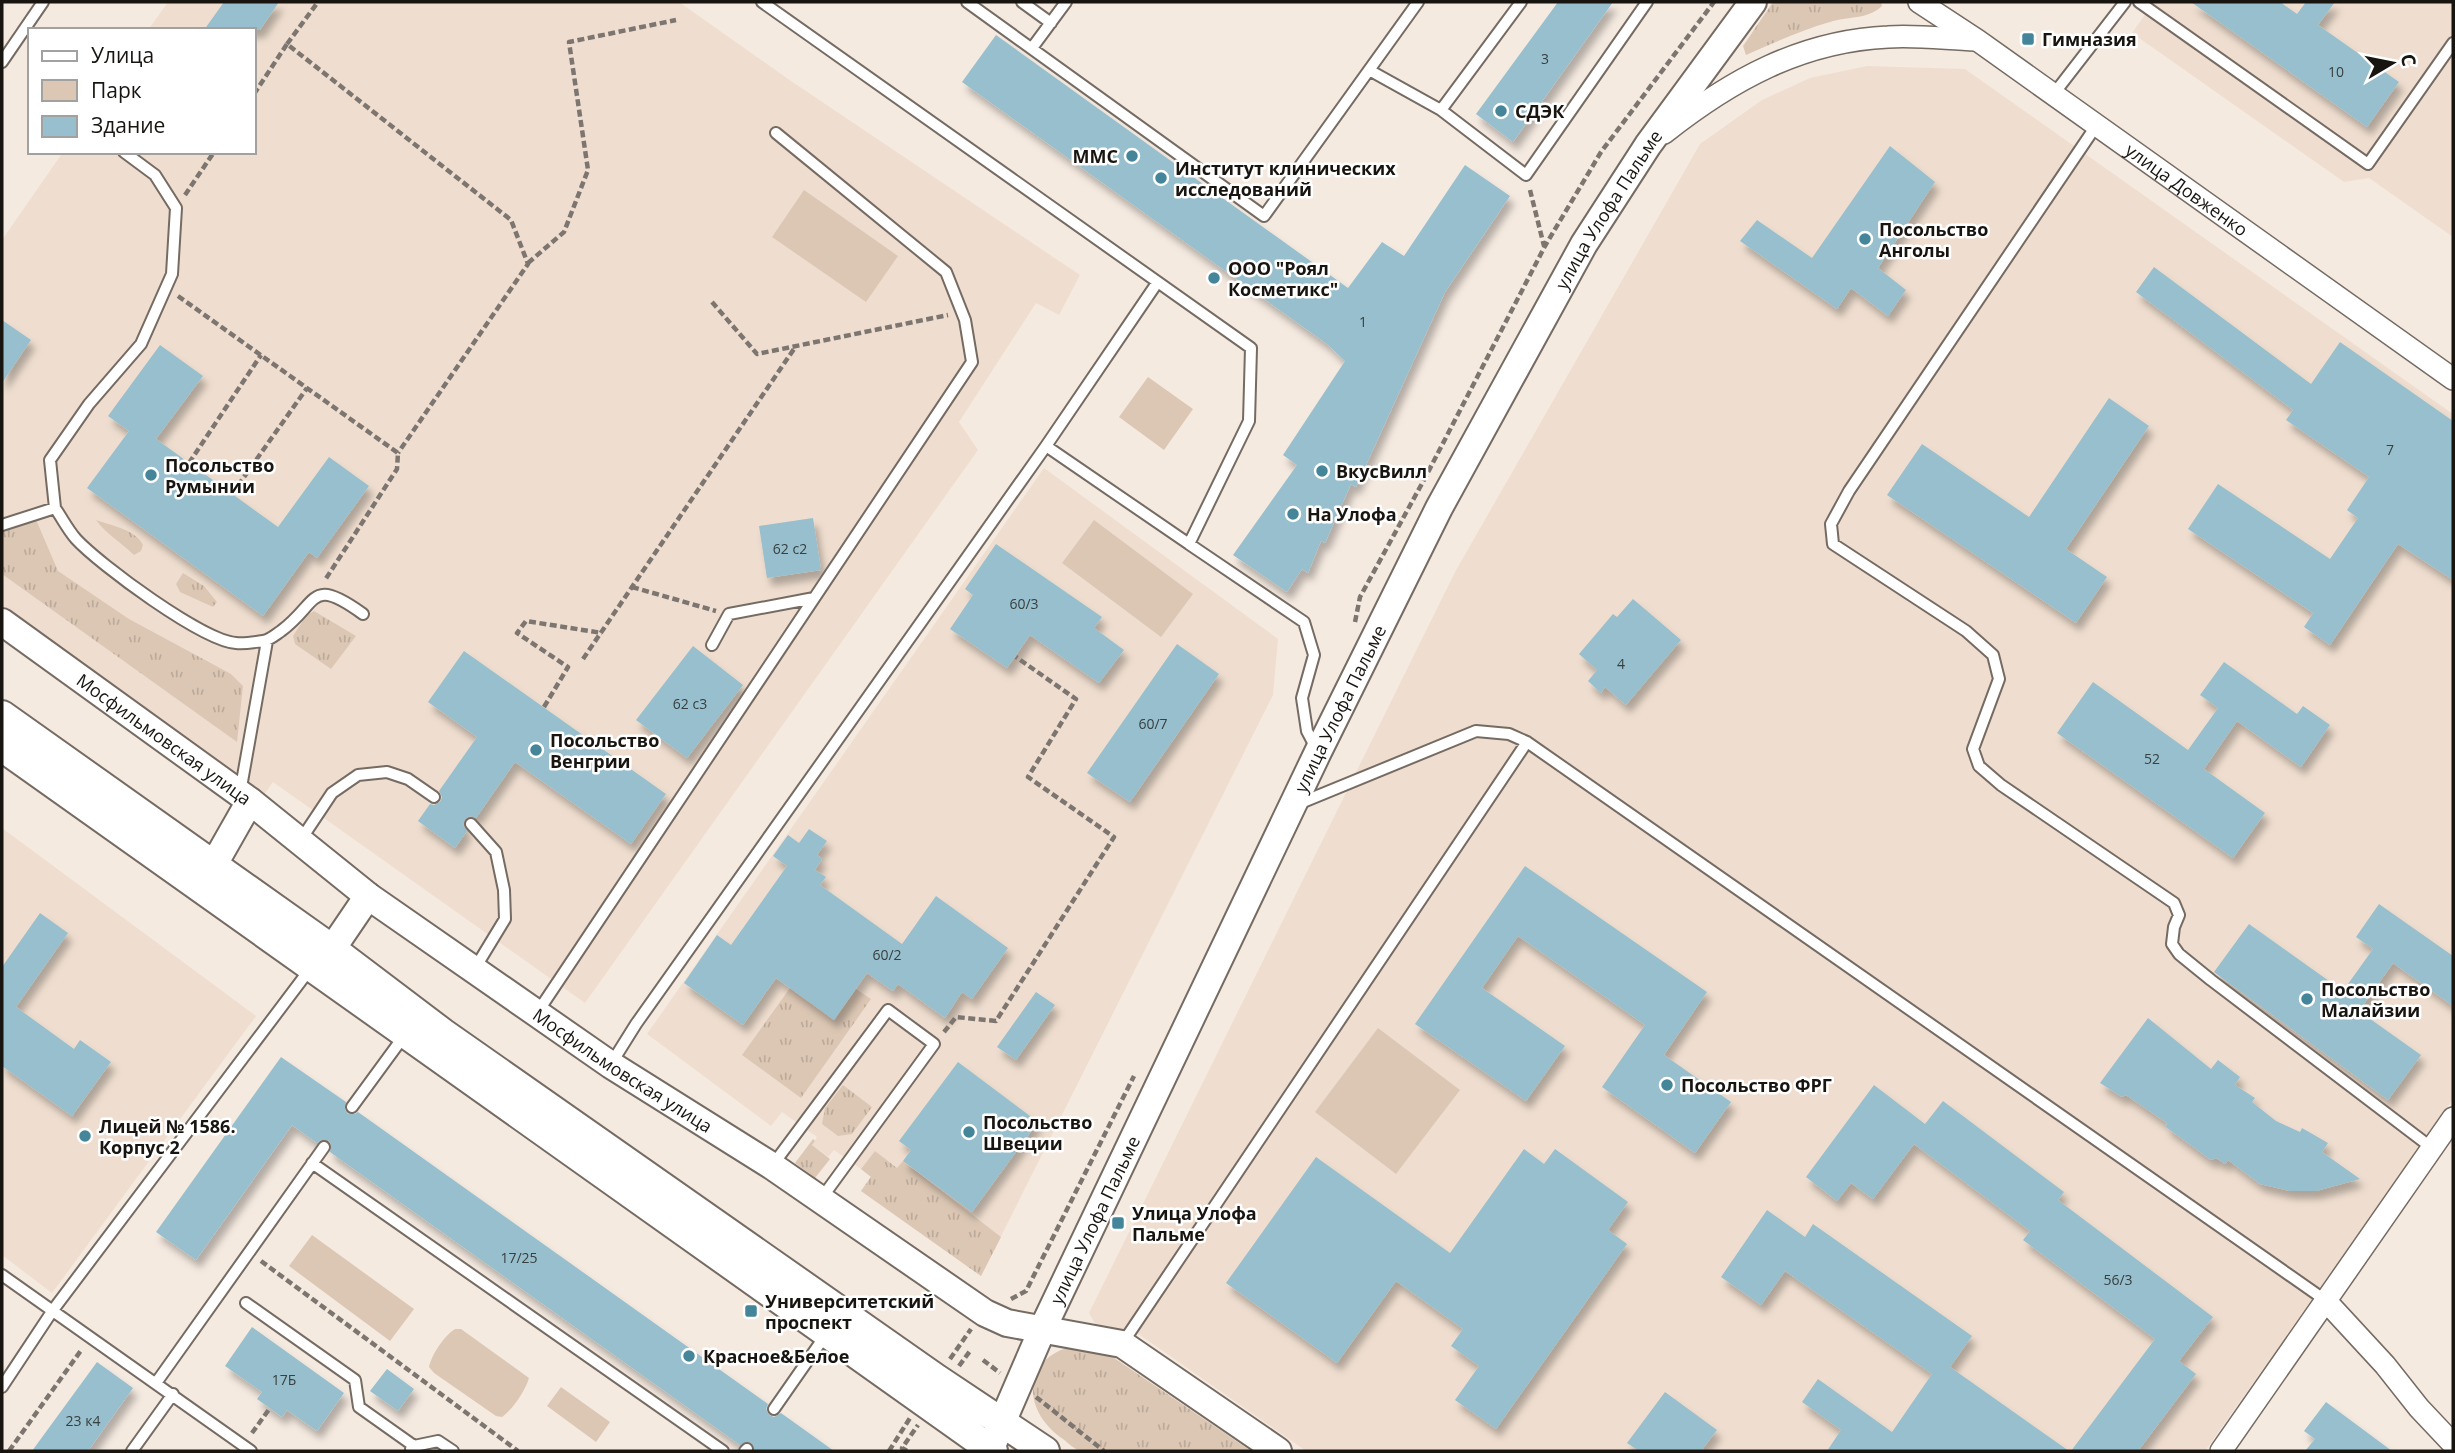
<svg xmlns="http://www.w3.org/2000/svg" width="2455" height="1453" font-family="'Open Sans',sans-serif">
	<style>
		.built { fill: #efdecf }
		.grass { fill: url(#grass-tufts) }
		.green { fill: #dcc7b4 }
		.building { fill: #97bfcd; filter: url(#shadow) }
		.lines { fill: none; stroke-linecap: round; stroke-linejoin: round }
		.service-casing { stroke: #756b62; stroke-width: 14 }
		.minor-casing { stroke: #756b62; stroke-width: 24 }
		.tertiary-casing { stroke: #756b62; stroke-width: 30 }
		.secondary-casing { stroke: #756b62; stroke-width: 32 }
		.path { stroke: #7d7670; stroke-width: 4.5; stroke-dasharray: 7 3.5; stroke-linecap: butt }
		.service { stroke: #fff; stroke-width: 10 }
		.minor { stroke: #fff; stroke-width: 21 }
		.tertiary { stroke: #fff; stroke-width: 26 }
		.secondary { stroke: #fff; stroke-width: 28 }
		.poi-dot { fill: #458599; stroke: #fff; stroke-width: 2.5 }
		.labels { text-anchor: middle; dominant-baseline: central; stroke-width: 5; stroke-linejoin: round; paint-order: stroke }
		.number-label { font-size: 14px; fill: #384040 }
		.poi-label { font-size: 18px; font-weight: bold; fill: #181511; stroke: #fff; text-anchor: start }
		.street-label { font-size: 18px; fill: #181511; stroke: #fff }
	</style>
	<defs>
		<pattern id="grass-tufts" width="24" height="20" patternUnits="userSpaceOnUse" patternTransform="scale(1.75)"><rect width="24" height="20" fill="#dcc7b4"/><path d="M3 7l-1-3M5 7V3M7 7l1-3M15 17l-1-3M17 17v-4M19 17l1-3" fill="none" stroke="#bcaa9a"/></pattern>
		<filter id="shadow"><feDropShadow dx="4.5" dy="8" stdDeviation="3.5" flood-color="#0004"/></filter>
	</defs>
	<rect width="100%" height="100%" fill="#f5eae0"/>
	<path class="built" d="M 168,2 L 679,2 L 791,81 L 1080,275 L 1059,315 L 1036,303 L 959,422 L 978,450 L 585,1003 L 273,782 L 263,796 L 2,610 L 2,240 L 63,152 L 254,152 L 254,30 L 148,30 Z
		M 2154,2 L 2453,2 L 2453,237 L 2369,178 L 2344,182 L 2132,33 Z
		M 1867,66 L 1965,69 L 2453,414 L 2453,1099 L 2205,1451 L 1306,1451 L 1130,1328 L 1116,1334 L 1100,1332 L 1089,1313 L 1455,572 L 1700,144 L 1762,100 L 1810,78 Z
		M 1044,468 L 1278,639 L 1273,695 L 981,1276 L 861,1191 L 871,1176 L 834,1150 L 828,1157 L 812,1145 L 817,1137 L 782,1112 L 771,1126 L 647,1034 Z
		M 2,828 L 256,1016 L 52,1293 L 2,1255 Z"/>
	<path class="grass" d="M 1773,2 L 1881,2 L 1882,6 C 1867,20 1848,16 1830,22 C 1801,30 1774,43 1746,55 L 1743,46 Z
		M 34,515 L 58,571 L 129,619 L 231,674 L 243,686 L 237,742 L 2,574 L 2,525 Z
		M 96,520 C 111,525 136,530 143,545 L 141,551 L 134,555 C 121,542 107,535 96,520 Z
		M 183,573 L 204,586 L 217,602 L 213,607 L 180,592 L 176,584 Z
		M 314,611 L 356,636 L 331,669 L 295,644 L 293,636 L 306,616 Z
		M 790,988 L 834,1019 L 856,989 L 871,999 L 801,1098 L 742,1055 Z
		M 843,1085 L 872,1107 L 852,1134 L 838,1136 L 822,1124 L 825,1108 Z
		M 813,1139 L 815,1141 L 812,1145 L 830,1159 L 815,1178 L 795,1163 Z
		M 875,1151 L 897,1168 L 903,1161 L 1001,1237 L 981,1276 L 861,1191 L 871,1177 L 861,1169 Z
		M 1081,1345 L 1101,1349 L 1251,1451 C 1209,1451 1166,1451 1123,1451 C 1111,1451 1092,1453 1081,1451 C 1075,1450 1068,1443 1063,1439 C 1018,1409 1023,1352 1081,1345 Z"/>
	<path class="green" d="M 804,190 L 898,256 L 866,302 L 772,237 Z
		M 1148,377 L 1193,409 L 1164,450 L 1119,417 Z
		M 1094,520 L 1193,594 L 1161,637 L 1062,563 Z
		M 1378,1028 L 1460,1090 L 1396,1174 L 1315,1112 Z
		M 312,1235 L 414,1309 L 390,1341 L 289,1266 Z
		M 455,1329 L 461,1329 L 529,1378 C 525,1391 513,1409 502,1417 L 496,1416 L 434,1373 L 429,1367 C 432,1354 444,1336 455,1329 Z
		M 561,1387 L 610,1422 L 596,1442 L 547,1406 Z"/>
	<path class="building" d="M 224,2 L 279,2 L 260,30 L 204,30 Z
		M 1558,2 L 1613,2 L 1513,142 L 1476,114 Z
		M 2191,2 L 2280,2 L 2297,14 L 2306,2 L 2335,2 L 2318,25 L 2399,82 L 2367,127 Z
		M 996,35 L 1348,288 L 1382,242 L 1404,256 L 1465,165 L 1510,196 L 1445,292 L 1356,487 L 1351,484 L 1325,543 L 1321,541 L 1308,573 L 1302,569 L 1287,592 L 1233,555 L 1297,465 L 1283,455 L 1345,361 L 1327,344 L 962,82 Z
		M 1890,146 L 1935,182 L 1878,268 L 1906,290 L 1888,316 L 1851,288 L 1837,309 L 1740,241 L 1757,220 L 1812,258 Z
		M 2154,267 L 2311,384 L 2340,342 L 2453,421 L 2453,580 L 2398,544 L 2330,645 L 2304,627 L 2313,613 L 2188,529 L 2218,484 L 2330,559 L 2358,518 L 2347,510 L 2369,477 L 2286,420 L 2293,410 L 2136,292 Z
		M 2,320 L 31,340 L 2,383 Z
		M 160,345 L 203,376 L 156,439 L 278,527 L 329,457 L 369,486 L 317,558 L 309,552 L 263,616 L 87,488 L 129,431 L 108,416 Z
		M 2109,398 L 2149,426 L 2066,549 L 2107,577 L 2076,623 L 1887,495 L 1922,444 L 2029,517 Z
		M 813,518 L 821,570 L 767,578 L 759,526 Z
		M 996,544 L 1102,617 L 1094,628 L 1124,650 L 1099,683 L 1030,635 L 1007,668 L 950,629 L 973,595 L 965,589 Z
		M 1633,599 L 1681,640 L 1626,705 L 1605,687 L 1601,693 L 1588,681 L 1597,670 L 1579,654 L 1613,614 L 1617,617 Z
		M 1177,644 L 1219,674 L 1130,802 L 1087,773 Z
		M 693,646 L 743,685 L 687,758 L 636,720 Z
		M 464,651 L 666,794 L 631,844 L 515,762 L 476,818 L 470,816 L 465,819 L 463,825 L 467,831 L 455,848 L 418,821 L 430,804 L 434,805 L 440,802 L 442,797 L 439,791 L 477,737 L 428,702 Z
		M 2224,662 L 2297,714 L 2303,706 L 2330,725 L 2301,767 L 2237,721 L 2204,769 L 2265,813 L 2233,858 L 2057,733 L 2093,682 L 2188,750 L 2218,708 L 2200,695 Z
		M 809,829 L 827,841 L 817,855 L 822,859 L 815,870 L 826,877 L 820,885 L 902,944 L 936,896 L 1008,948 L 972,999 L 962,992 L 945,1018 L 898,984 L 893,991 L 867,973 L 834,1020 L 776,978 L 743,1025 L 684,983 L 717,935 L 731,945 L 787,866 L 773,856 L 788,835 L 799,843 Z
		M 1525,866 L 1707,992 L 1664,1055 L 1731,1102 L 1695,1153 L 1602,1087 L 1645,1025 L 1518,936 L 1482,988 L 1565,1046 L 1526,1101 L 1415,1024 Z
		M 2379,904 L 2453,956 L 2453,1006 L 2393,963 L 2359,1011 L 2421,1055 L 2388,1100 L 2214,972 L 2249,924 L 2343,991 L 2373,949 L 2356,937 Z
		M 40,913 L 68,933 L 16,1007 L 74,1049 L 80,1040 L 111,1062 L 72,1116 L 2,1066 L 2,967 Z
		M 1036,992 L 1055,1005 L 1016,1060 L 997,1047 Z
		M 2148,1018 L 2211,1069 L 2218,1060 L 2240,1077 L 2235,1085 L 2255,1098 L 2252,1102 L 2276,1121 L 2300,1132 L 2302,1128 L 2328,1143 L 2322,1152 L 2360,1179 L 2316,1191 L 2290,1191 L 2260,1184 L 2228,1160 L 2225,1164 L 2216,1158 L 2211,1160 L 2166,1127 L 2167,1123 L 2126,1095 L 2122,1097 L 2100,1083 Z
		M 281,1057 L 346,1102 L 345,1110 L 348,1114 L 355,1114 L 358,1112 L 768,1404 L 766,1409 L 769,1415 L 774,1417 L 781,1413 L 834,1451 L 754,1451 L 754,1446 L 750,1442 L 740,1445 L 330,1152 L 331,1144 L 328,1140 L 321,1140 L 317,1143 L 292,1125 L 196,1260 L 156,1232 Z
		M 958,1062 L 1038,1122 L 972,1212 L 903,1161 L 911,1150 L 899,1141 Z
		M 1874,1085 L 1925,1124 L 1943,1101 L 2064,1192 L 2058,1200 L 2213,1317 L 2179,1361 L 2196,1374 L 2138,1451 L 2071,1451 L 2155,1339 L 2023,1240 L 2030,1231 L 1914,1144 L 1873,1199 L 1851,1183 L 1837,1201 L 1806,1177 Z
		M 1524,1149 L 1544,1164 L 1555,1149 L 1628,1202 L 1608,1230 L 1627,1244 L 1496,1429 L 1455,1400 L 1479,1366 L 1451,1346 L 1463,1329 L 1396,1281 L 1337,1363 L 1226,1283 L 1316,1157 L 1450,1253 Z
		M 1767,1210 L 1805,1237 L 1813,1224 L 1972,1336 L 1950,1367 L 2069,1451 L 1827,1451 L 1841,1430 L 1802,1402 L 1818,1379 L 1892,1432 L 1932,1374 L 1785,1271 L 1761,1305 L 1721,1277 Z
		M 252,1327 L 344,1393 L 317,1431 L 287,1410 L 282,1417 L 257,1399 L 262,1392 L 225,1366 Z
		M 97,1362 L 133,1388 L 88,1451 L 32,1451 Z
		M 387,1369 L 414,1389 L 398,1411 L 370,1391 Z
		M 1665,1392 L 1717,1430 L 1701,1451 L 1639,1451 L 1627,1443 Z
		M 2326,1402 L 2392,1451 L 2305,1451 L 2315,1439 L 2304,1431 Z"/>
	<g class="lines">
		<defs>
			<path id="service" d="M 762,2 L 1251,348 L 1249,421 L 1189,544 L 1304,622 L 1314,655 L 1302,698 L 1307,731 L 1317,750
				M 967,2 L 1264,216 L 1418,2
				M 1022,2 L 1051,23
				M 1521,2 L 1441,110 L 1526,175 L 1647,2
				M 2139,2 L 2368,164 L 2453,43
				M 1032,48 L 1066,2
				M 2,62 L 43,2
				M 1369,70 L 1441,110
				M 2053,95 L 2125,2
				M 2096,126 L 1849,491 L 1831,524 L 1833,544 L 1966,631 L 1993,655 L 1999,679 L 1973,749 L 1979,766 L 2001,785 L 2174,903 L 2179,915 L 2174,927 L 2172,944 L 2179,954 L 2211,980 L 2432,1148
				M 1046,446 L 1189,544
				M 55,508 L 50,460 L 89,404 L 141,344 L 172,274 L 176,208 L 155,175 L 124,152
				M 2,525 L 55,508 C 62,518 68,530 76,539 C 100,565 203,641 236,643 C 245,644 255,642 263,641 C 270,640 275,635 281,631 C 319,603 309,575 363,614
				M 712,645 L 729,614 L 814,598
				M 240,793 L 267,641
				M 1298,804 L 1476,731 L 1509,734 L 1527,742 L 2325,1300
				M 471,824 L 496,852 L 504,890 L 505,919 L 474,970
				M 300,841 L 332,793 L 358,775 L 387,772 L 408,779 L 434,797
				M 537,1013 L 972,362 L 965,320 L 946,272 L 776,133
				M 611,1064 L 636,1024 L 1046,446 L 1157,283
				M 352,1107 L 404,1036
				M 312,1163 L 723,1451
				M 772,1166 L 888,1010 L 934,1044 L 821,1199
				M 2,1275 L 251,1451
				M 246,1303 L 355,1380 L 359,1407 L 414,1446
				M 1122,1344 L 1527,742
				M 156,1383 L 324,1147
				M 2,1387 L 53,1310 L 310,969
				M 774,1409 L 827,1333
				M 411,1449 L 414,1446 L 438,1441 L 453,1451
				M 132,1451 L 173,1394
				M 745,1451 L 747,1449"/>
			<g id="minor">
				<path id="s1" d="M 1919,2 L 1977,40 L 2453,379"/>
				<path d="M 1664,133 C 1731,80 1801,41 1888,37 C 1917,35 1946,39 1975,40"/>
				<path d="M 2325,1300 L 2385,1365 L 2419,1408 L 2453,1444"/>
				<path d="M 2221,1451 L 2453,1118"/>
			</g>
			<g id="tertiary">
				<path id="s2" d="M 2,622 L 250,801 L 368,896 L 611,1065 L 772,1166 L 985,1313 L 1007,1323 L 1122,1344 L 1278,1451"/>
				<path d="M 213,866 L 250,801"/>
				<path d="M 332,949 L 368,896"/>
				<path id="s3" d="M 994,1441 L 1042,1330 L 1318,752 L 1439,508 L 1584,244 L 1648,145 L 1753,2"/>
			</g>
			<path id="secondary" d="M 2,715 L 332,949 L 443,1033 L 937,1379 L 1045,1451
				M 2,747 L 993,1451"/>
		</defs>
		<use href="#service" class="service-casing"/>
		<use href="#minor" class="minor-casing"/>
		<use href="#tertiary" class="tertiary-casing"/>
		<use href="#secondary" class="secondary-casing"/>
		<path class="path" d="M 287,44 L 318,2
			M 254,94 L 287,44 L 511,220 L 528,264 L 398,453
			M 1530,190 L 1544,246
			M 185,195 L 214,152
			M 528,263 L 564,232 L 588,170 L 569,42 L 676,20
			M 178,296 L 398,453 L 397,469 L 325,580
			M 712,302 L 757,354 L 948,315
			M 189,463 L 261,355
			M 232,494 L 307,388
			M 632,587 L 716,611
			M 1355,622 L 1360,597 L 1425,478 L 1545,246 L 1601,152 L 1714,2
			M 583,659 L 796,346
			M 544,707 L 568,667 L 517,633 L 526,621 L 602,633
			M 944,1032 L 956,1017 L 996,1021 L 1114,837 L 1028,777 L 1076,699 L 1016,657
			M 261,1261 L 518,1451
			M 1011,1299 L 1026,1291 L 1134,1076
			M 950,1359 L 971,1329
			M 983,1360 L 1000,1373
			M 959,1366 L 970,1351
			M 1036,1397 L 1104,1451
			M 252,1433 L 270,1408
			M 9,1451 L 82,1349
			M 889,1451 L 910,1418
			M 907,1451 L 902,1448 L 918,1425"/>
		<use href="#service" class="service"/>
		<use href="#minor" class="minor"/>
		<use href="#tertiary" class="tertiary"/>
		<use href="#secondary" class="secondary"/>
	</g>
	<g class="poi-dot">
		<rect x="2021" y="32" width="14" height="14" rx="3.5"/>
		<circle cx="1501" cy="111" r="7"/>
		<circle cx="1132" cy="156" r="7"/>
		<circle cx="1161" cy="178" r="7"/>
		<circle cx="1865" cy="239" r="7"/>
		<circle cx="1214" cy="278" r="7"/>
		<circle cx="1322" cy="471" r="7"/>
		<circle cx="151" cy="475" r="7"/>
		<circle cx="1293" cy="514" r="7"/>
		<circle cx="536" cy="750" r="7"/>
		<circle cx="2307" cy="999" r="7"/>
		<circle cx="1667" cy="1085" r="7"/>
		<circle cx="969" cy="1132" r="7"/>
		<circle cx="85" cy="1136" r="7"/>
		<rect x="1111" y="1216" width="14" height="14" rx="3.5"/>
		<rect x="744" y="1304" width="14" height="14" rx="3.5"/>
		<circle cx="689" cy="1356" r="7"/>
	</g>
	<g class="labels">
		<g class="number-label">
			<text x="1545" y="58">3</text>
			<text x="2336" y="71">10</text>
			<text x="1363" y="321">1</text>
			<text x="2390" y="449">7</text>
			<text x="790" y="548">62 с2</text>
			<text x="1024" y="603">60/3</text>
			<text x="1621" y="663">4</text>
			<text x="690" y="703">62 с3</text>
			<text x="1153" y="723">60/7</text>
			<text x="2152" y="758">52</text>
			<text x="887" y="954">60/2</text>
			<text x="519" y="1257">17/25</text>
			<text x="2118" y="1279">56/3</text>
			<text x="284" y="1379">17Б</text>
			<text x="83" y="1420">23 к4</text>
		</g>
		<g class="poi-label">
			<text x="2042" y="39">Гимназия</text>
			<text x="1515" y="111">СДЭК</text>
			<text x="1118" y="156" text-anchor="end">ММС</text>
			<text x="1175" y="168">Институт клинических<tspan x="1175" dy="21">исследований</tspan></text>
			<text x="1879" y="229">Посольство<tspan x="1879" dy="21">Анголы</tspan></text>
			<text x="1228" y="268">ООО "Роял<tspan x="1228" dy="21">Косметикс"</tspan></text>
			<text x="165" y="465">Посольство<tspan x="165" dy="21">Румынии</tspan></text>
			<text x="1336" y="471">ВкусВилл</text>
			<text x="1307" y="514">На Улофа</text>
			<text x="550" y="740">Посольство<tspan x="550" dy="21">Венгрии</tspan></text>
			<text x="2321" y="989">Посольство<tspan x="2321" dy="21">Малайзии</tspan></text>
			<text x="1681" y="1085">Посольство ФРГ</text>
			<text x="983" y="1122">Посольство<tspan x="983" dy="21">Швеции</tspan></text>
			<text x="99" y="1126">Лицей № 1586.<tspan x="99" dy="21">Корпус 2</tspan></text>
			<text x="1132" y="1213">Улица Улофа<tspan x="1132" dy="21">Пальме</tspan></text>
			<text x="765" y="1301">Университетский<tspan x="765" dy="21">проспект</tspan></text>
			<text x="703" y="1356">Красное&amp;Белое</text>
		</g>
		<g class="street-label">
			<text stroke="none"><textPath href="#s1" startOffset="327">улица Довженко</textPath></text>
			<text stroke="none"><textPath href="#s3" startOffset="1377">улица Улофа Пальме</textPath></text>
			<text stroke="none"><textPath href="#s3" startOffset="810">улица Улофа Пальме</textPath></text>
			<text stroke="none"><textPath href="#s2" startOffset="200">Мосфильмовская улица</textPath></text>
			<text stroke="none"><textPath href="#s2" startOffset="766">Мосфильмовская улица</textPath></text>
			<text stroke="none"><textPath href="#s3" startOffset="243">улица Улофа Пальме</textPath></text>
		</g>
	</g>
	<rect width="2455" height="1453" fill="none" stroke="#181511" stroke-width="7"/>
	<rect x="28" y="28" width="228" height="126" fill="#ffffff" stroke="#a3a1a0" stroke-width="2"/>
	<rect x="42" y="51" width="35" height="10" fill="#ffffff" stroke="#a3a1a0" stroke-width="2"/>
	<text x="91" y="63" font-size="21" fill="#181511">Улица</text>
	<rect x="42" y="80" width="35" height="21" fill="#dcc7b4" stroke="#a3a1a0" stroke-width="2"/>
	<text x="91" y="98" font-size="21" fill="#181511">Парк</text>
	<rect x="42" y="116" width="35" height="21" fill="#97bfcd" stroke="#a3a1a0" stroke-width="2"/>
	<text x="91" y="133" font-size="21" fill="#181511">Здание</text>
	<g transform="translate(2392 63) rotate(80)" stroke="#ffffff" stroke-width="5" paint-order="stroke">
	<path d="M0-5L12 26L0 18L-12 26Z" fill="#181511"/>
	<text y="-10" font-size="19" font-weight="bold" text-anchor="middle" fill="#181511">С</text>
	</g>
</svg>
